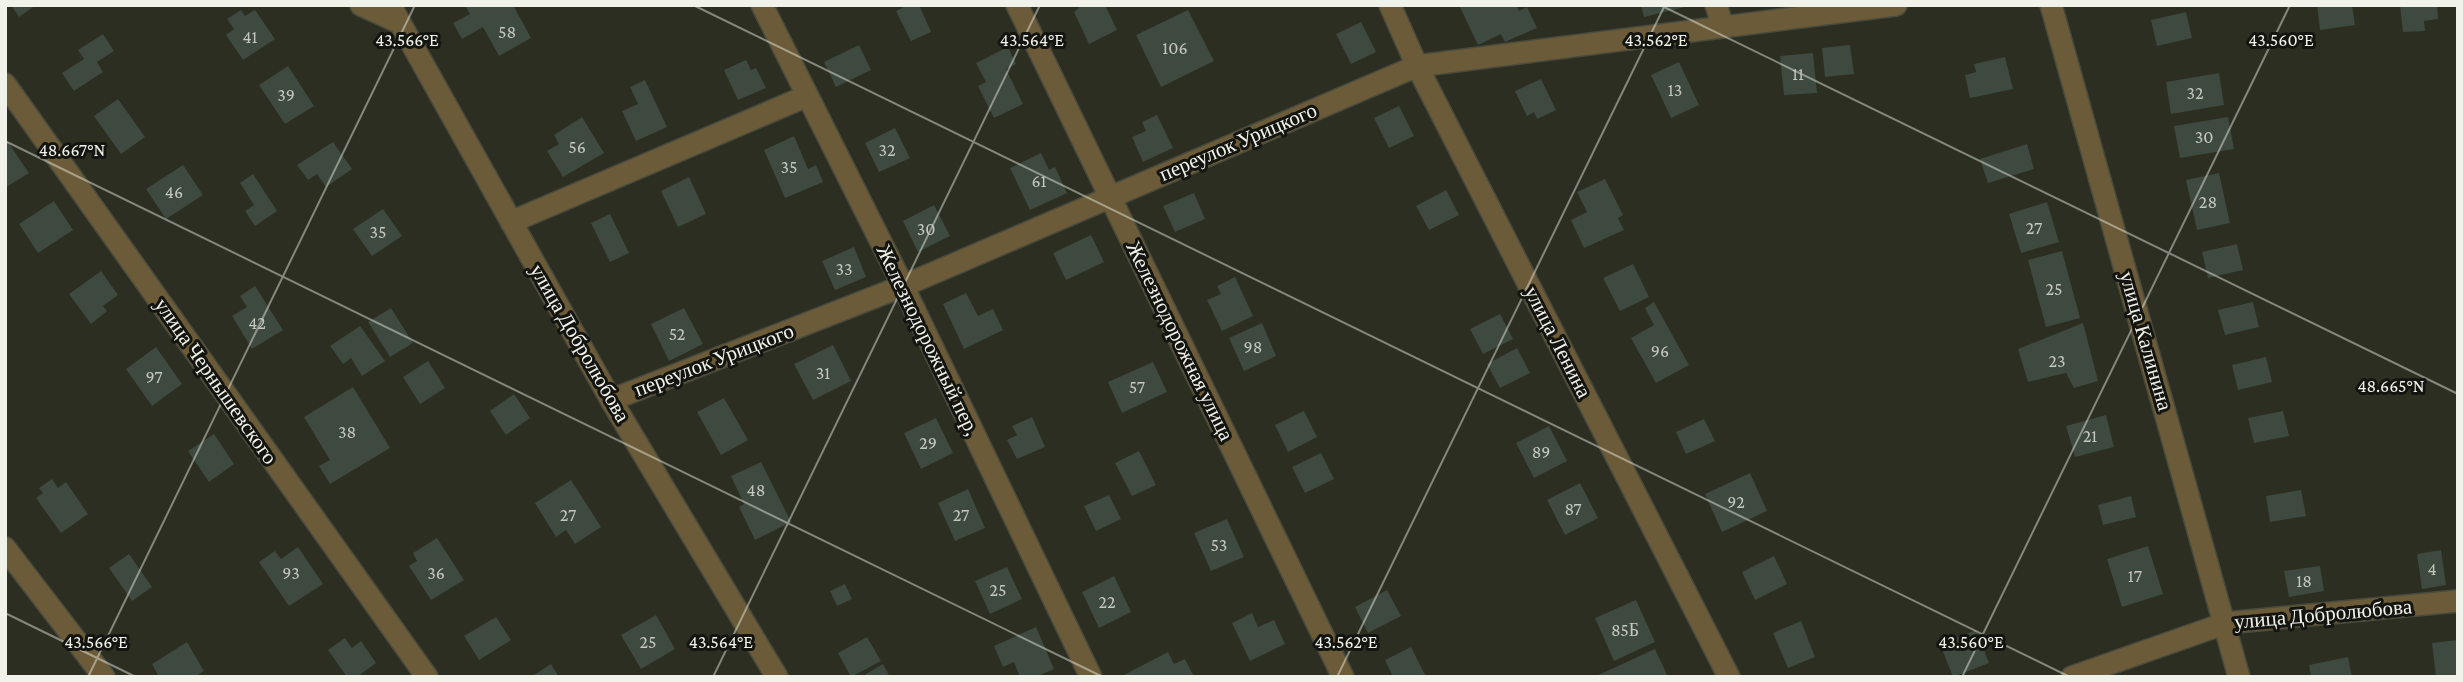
<svg xmlns="http://www.w3.org/2000/svg" width="2463" height="682" font-family="'Crimson Pro',serif">
	<style>
		.building { fill: #3e493f }
		.lines { fill: none; stroke-linecap: round; stroke-linejoin: round }
		.minor-casing { stroke: #474a3d; stroke-width: 24 }
		.minor { stroke: #6c5b38; stroke-width: 21 }
		.ticks { fill: none; stroke: #f1f3eb; stroke-width: 2; stroke-opacity: 0.45 }
		.labels { text-anchor: middle; dominant-baseline: central; stroke-width: 6; stroke-linejoin: round; paint-order: stroke }
		.number-label { font-size: 18px; fill: #c4c8c0 }
		.street-label { font-size: 21px; fill: #f1f3eb; stroke: #141510 }
		.ticks-label { font-size: 18px; text-anchor: middle; fill: #f1f3eb; stroke: #141510; stroke-width: 6; stroke-linejoin: round; paint-order: stroke }
	</style>
	<rect width="100%" height="100%" fill="#2b2e21"/>
	<path class="building" d="M 11,5 L 36,5 L 19,17 Z
		M 465,5 L 513,5 L 531,38 L 499,56 L 483,27 L 462,39 L 453,23 L 470,14 Z
		M 908,5 L 919,5 L 931,32 L 911,41 L 896,11 Z
		M 1082,5 L 1105,5 L 1117,30 L 1089,44 L 1074,12 Z
		M 1459,5 L 1516,5 L 1519,11 L 1527,7 L 1537,28 L 1505,42 L 1501,34 L 1478,45 Z
		M 1641,5 L 1689,5 L 1689,6 L 1644,17 Z
		M 2317,5 L 2352,5 L 2355,25 L 2320,30 Z
		M 2400,5 L 2437,5 L 2438,19 L 2424,21 L 2425,31 L 2403,32 Z
		M 241,10 L 245,16 L 255,10 L 275,39 L 243,60 L 226,35 L 234,29 L 227,19 Z
		M 1188,10 L 1214,61 L 1161,87 L 1136,35 Z
		M 2186,12 L 2192,38 L 2157,46 L 2151,20 Z
		M 1361,22 L 1376,52 L 1351,64 L 1336,34 Z
		M 103,34 L 114,51 L 97,62 L 103,72 L 74,91 L 62,73 L 84,59 L 78,50 Z
		M 859,45 L 871,70 L 836,87 L 824,62 Z
		M 1850,45 L 1854,74 L 1825,77 L 1822,48 Z
		M 1008,47 L 1016,64 L 1006,69 L 1023,104 L 994,118 L 978,86 L 986,82 L 976,63 Z
		M 1813,53 L 1817,93 L 1784,95 L 1780,56 Z
		M 2005,57 L 2013,89 L 1970,98 L 1965,75 L 1976,72 L 1974,64 Z
		M 746,60 L 751,70 L 756,68 L 766,88 L 738,100 L 724,70 Z
		M 1679,62 L 1699,105 L 1671,118 L 1651,75 Z
		M 288,66 L 314,106 L 285,124 L 259,85 Z
		M 2219,73 L 2224,105 L 2171,114 L 2166,82 Z
		M 1541,79 L 1556,110 L 1537,119 L 1534,112 L 1527,116 L 1515,91 Z
		M 645,80 L 667,127 L 636,141 L 622,111 L 638,104 L 630,87 Z
		M 118,99 L 145,137 L 121,154 L 94,116 Z
		M 1399,106 L 1414,136 L 1389,148 L 1374,118 Z
		M 1157,115 L 1173,148 L 1143,162 L 1132,137 L 1146,131 L 1142,122 Z
		M 582,117 L 604,153 L 563,177 L 547,151 L 559,144 L 554,135 Z
		M 2228,117 L 2234,149 L 2180,158 L 2174,126 Z
		M 895,128 L 910,158 L 879,172 L 865,143 Z
		M 794,136 L 808,169 L 816,165 L 823,182 L 785,198 L 764,150 Z
		M 5,138 L 29,173 L 5,188 Z
		M 333,142 L 352,169 L 326,187 L 317,174 L 308,180 L 297,165 Z
		M 2027,144 L 2034,169 L 1988,183 L 1980,159 Z
		M 1041,153 L 1049,170 L 1055,167 L 1067,193 L 1030,210 L 1010,168 Z
		M 183,165 L 203,195 L 166,219 L 146,189 Z
		M 2219,173 L 2230,223 L 2197,230 L 2186,180 Z
		M 253,174 L 277,211 L 255,226 L 245,211 L 254,205 L 240,183 Z
		M 689,177 L 706,214 L 678,227 L 661,191 Z
		M 1605,179 L 1623,215 L 1618,218 L 1624,230 L 1584,248 L 1571,220 L 1587,212 L 1577,192 Z
		M 1446,190 L 1459,215 L 1429,230 L 1416,206 Z
		M 1194,193 L 1205,219 L 1175,232 L 1163,206 Z
		M 54,201 L 73,230 L 38,253 L 19,224 Z
		M 2047,202 L 2059,242 L 2021,253 L 2009,214 Z
		M 934,205 L 950,236 L 918,252 L 903,221 Z
		M 383,209 L 402,236 L 372,256 L 353,229 Z
		M 610,214 L 629,253 L 610,262 L 591,223 Z
		M 1091,235 L 1104,262 L 1066,280 L 1053,253 Z
		M 2237,244 L 2243,270 L 2208,278 L 2202,252 Z
		M 854,247 L 866,277 L 835,290 L 822,261 Z
		M 2062,251 L 2080,318 L 2046,327 L 2028,260 Z
		M 1633,264 L 1649,297 L 1620,311 L 1603,278 Z
		M 101,271 L 118,295 L 103,306 L 107,311 L 91,324 L 69,294 Z
		M 1235,277 L 1253,316 L 1222,331 L 1207,300 L 1221,294 L 1217,286 Z
		M 255,286 L 283,330 L 252,349 L 232,316 L 247,307 L 240,296 Z
		M 966,293 L 978,316 L 993,309 L 1003,330 L 964,349 L 943,304 Z
		M 1654,302 L 1689,365 L 1656,383 L 1631,338 L 1654,325 L 1645,308 Z
		M 2253,302 L 2259,327 L 2225,335 L 2218,310 Z
		M 391,308 L 413,343 L 390,357 L 368,322 Z
		M 684,308 L 703,344 L 669,361 L 651,324 Z
		M 1500,314 L 1513,339 L 1483,354 L 1470,329 Z
		M 1262,323 L 1276,356 L 1244,371 L 1229,338 Z
		M 2083,323 L 2098,381 L 2074,388 L 2066,373 L 2028,382 L 2018,349 Z
		M 360,326 L 385,361 L 362,376 L 351,358 L 343,364 L 330,346 Z
		M 833,345 L 851,381 L 813,400 L 794,364 Z
		M 156,347 L 182,384 L 152,406 L 126,369 Z
		M 1517,348 L 1530,373 L 1500,388 L 1487,364 Z
		M 2266,357 L 2272,382 L 2238,390 L 2232,365 Z
		M 428,361 L 445,388 L 420,404 L 403,377 Z
		M 1153,362 L 1167,392 L 1122,413 L 1108,382 Z
		M 353,387 L 390,448 L 330,484 L 319,466 L 330,460 L 304,417 Z
		M 514,394 L 530,418 L 506,435 L 490,411 Z
		M 724,398 L 748,440 L 721,455 L 697,412 Z
		M 1304,411 L 1317,437 L 1288,452 L 1275,425 Z
		M 2283,411 L 2289,436 L 2254,443 L 2248,418 Z
		M 2106,415 L 2114,447 L 2075,457 L 2066,426 Z
		M 1032,417 L 1045,447 L 1017,459 L 1007,440 L 1017,435 L 1012,426 Z
		M 936,418 L 953,453 L 921,469 L 904,433 Z
		M 1704,419 L 1715,441 L 1686,454 L 1676,432 Z
		M 1549,426 L 1567,461 L 1534,478 L 1516,443 Z
		M 214,434 L 234,464 L 209,482 L 188,451 Z
		M 1139,451 L 1156,485 L 1132,496 L 1115,463 Z
		M 1321,453 L 1334,479 L 1305,493 L 1292,467 Z
		M 761,462 L 791,522 L 755,540 L 739,507 L 744,504 L 731,476 Z
		M 1750,473 L 1767,511 L 1722,532 L 1705,494 Z
		M 52,479 L 58,488 L 66,482 L 88,514 L 61,533 L 36,498 L 43,493 L 39,488 Z
		M 571,480 L 601,527 L 575,544 L 566,530 L 556,537 L 535,503 Z
		M 1580,483 L 1598,518 L 1565,535 L 1547,500 Z
		M 968,489 L 985,528 L 955,541 L 938,503 Z
		M 2301,490 L 2306,516 L 2270,522 L 2266,496 Z
		M 1109,495 L 1121,519 L 1096,531 L 1084,506 Z
		M 2131,496 L 2136,517 L 2103,525 L 2098,505 Z
		M 1227,519 L 1244,557 L 1211,571 L 1194,533 Z
		M 437,538 L 464,580 L 431,600 L 409,566 L 417,561 L 413,553 Z
		M 2148,546 L 2163,594 L 2122,607 L 2107,559 Z
		M 298,547 L 323,584 L 289,606 L 259,562 L 275,551 L 281,559 Z
		M 2441,550 L 2446,585 L 2422,589 L 2417,554 Z
		M 129,554 L 152,587 L 132,601 L 109,568 Z
		M 1774,556 L 1787,584 L 1755,600 L 1742,572 Z
		M 2320,566 L 2324,591 L 2289,597 L 2284,571 Z
		M 1007,567 L 1022,599 L 990,614 L 975,581 Z
		M 1114,576 L 1131,612 L 1099,628 L 1082,592 Z
		M 845,584 L 852,599 L 837,606 L 830,591 Z
		M 1387,590 L 1401,616 L 1368,633 L 1355,607 Z
		M 1636,600 L 1655,642 L 1614,661 L 1595,618 Z
		M 1252,613 L 1258,627 L 1274,620 L 1285,644 L 1250,661 L 1232,623 Z
		M 656,615 L 675,649 L 641,669 L 621,635 Z
		M 496,617 L 511,640 L 479,660 L 464,636 Z
		M 1801,621 L 1815,657 L 1788,668 L 1773,633 Z
		M 1036,627 L 1054,669 L 1036,677 L 1020,677 L 1014,662 L 1003,667 L 994,646 Z
		M 1976,630 L 1989,663 L 1953,677 L 1940,644 Z
		M 867,637 L 881,661 L 851,677 L 838,653 Z
		M 345,638 L 352,648 L 361,641 L 376,663 L 357,677 L 347,677 L 328,650 Z
		M 2458,640 L 2458,675 L 2436,677 L 2432,643 Z
		M 187,642 L 204,671 L 195,677 L 159,677 L 152,664 Z
		M 1411,647 L 1426,677 L 1393,677 L 1385,660 Z
		M 1655,649 L 1668,677 L 1594,677 Z
		M 1168,652 L 1174,664 L 1185,659 L 1194,677 L 1120,677 Z
		M 2348,657 L 2352,677 L 2311,677 L 2309,665 Z
		M 551,664 L 559,677 L 531,677 Z
		M 883,664 L 890,677 L 861,677 Z"/>
	<g class="lines">
		<defs>
			<path id="minor" d="M 361,5 L 398,22
				M 390,5 L 611,400 L 777,677
				M 762,5 L 903,286 L 1091,677
				M 1017,5 L 1343,677
				M 1390,5 L 1417,66 L 1729,677
				M 1716,5 L 1723,27
				M 2051,5 L 2239,677
				M 5,84 L 427,677
				M 511,222 L 807,96
				M 611,400 L 903,286 L 1417,66 L 1896,5
				M 5,548 L 104,677
				M 2072,677 L 2226,623 L 2458,601"/>
		</defs>
		<use href="#minor" class="minor-casing"/>
		<use href="#minor" class="minor"/>
	</g>
	<path class="ticks" d="M 693,5 L 2070,677M 1660,5 L 2458,394M 5,141 L 1103,677M 5,613 L 136,677M 88,677 L 415,5M 713,677 L 1040,5M 1337,677 L 1665,5M 1962,677 L 2290,5"/>
	<g class="labels">
		<g class="number-label">
			<text x="507" y="32">58</text>
			<text x="250" y="37">41</text>
			<text x="1175" y="48">106</text>
			<text x="1798" y="74">11</text>
			<text x="1675" y="90">13</text>
			<text x="2195" y="93">32</text>
			<text x="286" y="95">39</text>
			<text x="2204" y="137">30</text>
			<text x="577" y="147">56</text>
			<text x="887" y="150">32</text>
			<text x="789" y="167">35</text>
			<text x="1039" y="181">61</text>
			<text x="174" y="192">46</text>
			<text x="2208" y="202">28</text>
			<text x="2034" y="228">27</text>
			<text x="926" y="229">30</text>
			<text x="378" y="232">35</text>
			<text x="844" y="269">33</text>
			<text x="2054" y="289">25</text>
			<text x="257" y="323">42</text>
			<text x="677" y="334">52</text>
			<text x="1253" y="347">98</text>
			<text x="1660" y="351">96</text>
			<text x="2057" y="361">23</text>
			<text x="823" y="373">31</text>
			<text x="154" y="377">97</text>
			<text x="1137" y="387">57</text>
			<text x="347" y="432">38</text>
			<text x="2090" y="436">21</text>
			<text x="928" y="443">29</text>
			<text x="1541" y="452">89</text>
			<text x="756" y="490">48</text>
			<text x="1736" y="502">92</text>
			<text x="1573" y="509">87</text>
			<text x="568" y="515">27</text>
			<text x="961" y="515">27</text>
			<text x="1219" y="545">53</text>
			<text x="2432" y="569">4</text>
			<text x="291" y="573">93</text>
			<text x="436" y="573">36</text>
			<text x="2135" y="576">17</text>
			<text x="2304" y="581">18</text>
			<text x="998" y="590">25</text>
			<text x="1107" y="602">22</text>
			<text x="1625" y="630">85Б</text>
			<text x="648" y="642">25</text>
		</g>
		<g class="street-label">
			<text transform="translate(1238 142) rotate(-23)">переулок Урицкого</text>
			<text transform="translate(928 340) rotate(64)">Железнодорожный пер,</text>
			<text transform="translate(1180 341) rotate(64)">Железнодорожная улица</text>
			<text transform="translate(2146 341) rotate(74)">улица Калинина</text>
			<text transform="translate(1558 342) rotate(63)">улица Ленина</text>
			<text transform="translate(580 343) rotate(60)">улица Добролюбова</text>
			<text transform="translate(714 360) rotate(-21)">переулок Урицкого</text>
			<text transform="translate(216 381) rotate(55)">улица Чернышевского</text>
			<text transform="translate(2323 614) rotate(-5)">улица Добролюбова</text>
		</g>
	</g>
	<g class="ticks-label">
		<text x="407" y="46">43.566°E</text>
		<text x="1032" y="46">43.564°E</text>
		<text x="1656" y="46">43.562°E</text>
		<text x="2281" y="46">43.560°E</text>
		<text x="72" y="156">48.667°N</text>
		<text x="2391" y="392">48.665°N</text>
		<text x="96" y="648">43.566°E</text>
		<text x="721" y="648">43.564°E</text>
		<text x="1346" y="648">43.562°E</text>
		<text x="1971" y="648">43.560°E</text>
	</g>
	<rect width="2463" height="682" fill="none" stroke="#f1f3eb" stroke-width="14"/>
</svg>
